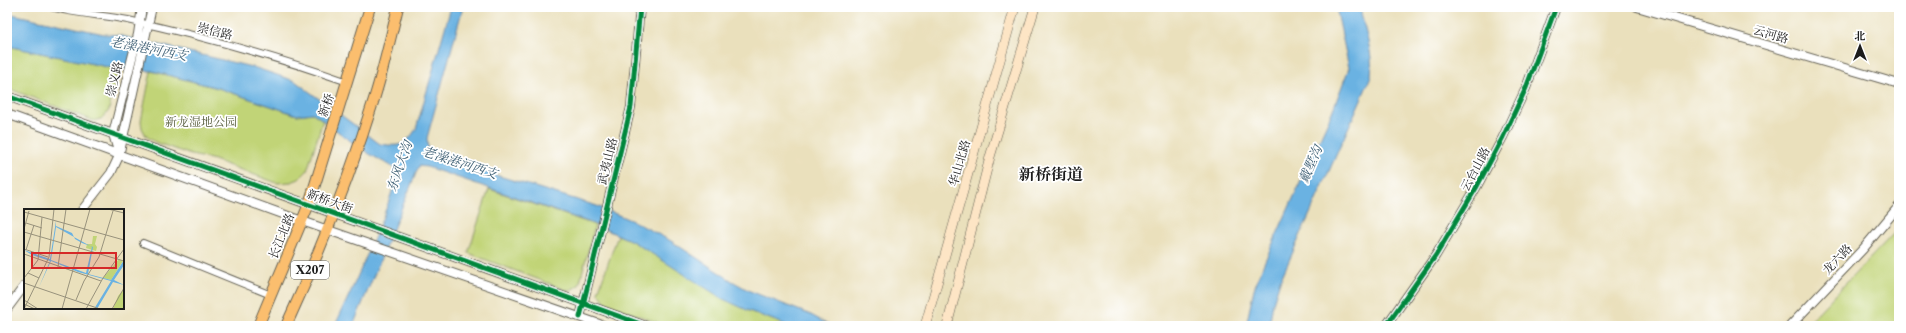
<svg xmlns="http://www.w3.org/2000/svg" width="1906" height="333" font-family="'Libre Caslon Text','Noto Serif SC',serif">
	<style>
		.green { fill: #c1d477; stroke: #6e784a }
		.water { fill: #6ab2e2; stroke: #43677f }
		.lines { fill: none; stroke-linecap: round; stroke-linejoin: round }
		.minor-casing { stroke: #646154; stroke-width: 8 }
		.tertiary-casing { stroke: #646154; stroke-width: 10 }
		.secondary-casing { stroke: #646154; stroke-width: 10 }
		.primary-casing { stroke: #646154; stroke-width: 12 }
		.minor { stroke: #fff; stroke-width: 6 }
		.tertiary { stroke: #fff; stroke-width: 8 }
		.secondary { stroke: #fde5c5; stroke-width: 9 }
		.primary { stroke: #fbbe6e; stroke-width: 10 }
		.cycleway-casing { stroke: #fff; stroke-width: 8 }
		.cycleway { stroke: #00873e; stroke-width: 5 }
		.labels { text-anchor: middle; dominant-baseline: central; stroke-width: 3.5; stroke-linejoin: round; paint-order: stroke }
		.shield { fill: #fff; stroke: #606060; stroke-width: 1 }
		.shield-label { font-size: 11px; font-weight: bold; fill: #1c1c1c }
		.street-label { font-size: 12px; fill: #1c1c1c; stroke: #fff }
		.park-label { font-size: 12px; fill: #565c3c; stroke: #fff }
		.water-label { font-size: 13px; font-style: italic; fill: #3f6075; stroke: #fff }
		.district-label { font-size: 16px; font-weight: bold; fill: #1c1c1c; stroke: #fff }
		.inset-road { fill: none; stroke: #98927c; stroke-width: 1 }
		.view { fill: #d62828; fill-opacity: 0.15; stroke: #d62828; stroke-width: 2 }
		.inset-edge { fill: none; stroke: #1c1c1c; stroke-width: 2 }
	</style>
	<rect width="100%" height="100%" fill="#fff"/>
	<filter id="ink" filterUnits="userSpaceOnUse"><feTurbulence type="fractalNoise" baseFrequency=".025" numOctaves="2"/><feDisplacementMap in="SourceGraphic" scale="8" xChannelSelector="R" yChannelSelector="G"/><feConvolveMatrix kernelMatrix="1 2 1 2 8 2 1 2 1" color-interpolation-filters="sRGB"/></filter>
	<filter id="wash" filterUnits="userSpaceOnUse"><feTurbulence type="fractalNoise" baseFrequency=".012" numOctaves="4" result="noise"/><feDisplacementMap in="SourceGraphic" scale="16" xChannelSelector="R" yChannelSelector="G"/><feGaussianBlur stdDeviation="0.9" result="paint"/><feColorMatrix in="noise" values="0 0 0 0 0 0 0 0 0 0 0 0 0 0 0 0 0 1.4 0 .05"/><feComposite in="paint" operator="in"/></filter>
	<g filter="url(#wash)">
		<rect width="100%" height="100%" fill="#eae0bc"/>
		<path class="green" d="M 7,46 L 117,69 L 109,110 L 103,118 L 94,121 L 7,88 Z
			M 151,71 L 218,88 L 297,115 L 313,113 L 323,120 L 307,171 L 299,179 L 291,182 L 277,183 L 211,159 L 191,155 L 155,142 L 146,136 L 142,128 L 141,121 Z
			M 489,189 L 595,225 L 579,285 L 569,291 L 468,253 Z
			M 1899,228 L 1899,326 L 1805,326 Z
			M 618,235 L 632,241 L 749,311 L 789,326 L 667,326 L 607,304 L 598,292 Z"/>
		<path class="water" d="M 451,7 L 463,7 L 427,138 L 428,149 L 436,155 L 453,162 L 597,206 L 635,222 L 671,241 L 732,281 L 750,291 L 811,315 L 831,326 L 789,326 L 749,311 L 723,299 L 632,241 L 588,222 L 427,167 L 419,166 L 353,326 L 335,326 C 344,305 402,185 395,171 C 392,164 384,163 378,159 C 355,146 334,128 313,113 L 297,115 L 218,88 L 152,71 L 117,69 L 7,46 L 7,13 L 104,34 L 118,35 L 256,68 L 295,81 L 380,144 C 400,147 405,146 416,129 Z
			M 1336,7 L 1360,7 C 1364,31 1374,52 1371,77 L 1280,281 L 1273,303 L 1269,326 L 1246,326 L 1254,289 L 1264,263 L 1332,112 L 1349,68 Z"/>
	</g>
	<g filter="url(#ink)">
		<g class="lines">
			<defs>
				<path id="minor" d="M 50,7 C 76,14 103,15 128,20 C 203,36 276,57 348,82
					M 143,243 L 271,295"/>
				<path id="tertiary" d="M 1637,7 L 1899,84
					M 7,96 L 646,326
					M 7,114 L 302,221 L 605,326
					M 119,155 L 113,134 L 138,34 L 142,7
					M 82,210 L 111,173 L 119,156 L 152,7
					M 7,309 L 25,285
					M 580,317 L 631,107 L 640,7
					M 1386,326 L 1436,255 L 1476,188 L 1503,137 L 1526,88 L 1556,7
					M 1790,326 L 1863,249 L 1899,206"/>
				<path id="secondary" d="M 925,326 L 1015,7
					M 947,326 L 990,157 L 1035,7"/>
				<path id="primary" d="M 258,326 L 309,204 L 370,7
					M 286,326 C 320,252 351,174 375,96 C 384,67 391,36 398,7"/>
			</defs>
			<use href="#minor" class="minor-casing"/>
			<use href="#tertiary" class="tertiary-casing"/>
			<use href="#secondary" class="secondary-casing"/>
			<use href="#primary" class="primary-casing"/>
			<use href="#minor" class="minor"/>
			<use href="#tertiary" class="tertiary"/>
			<use href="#secondary" class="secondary"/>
			<use href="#primary" class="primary"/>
			<defs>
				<path id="cycleway" d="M 7,96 L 646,326
					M 580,317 L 631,107 L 640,7
					M 1386,326 L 1436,255 L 1476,188 L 1503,137 L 1526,88 L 1556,7"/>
			</defs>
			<use href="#cycleway" class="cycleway-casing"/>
			<use href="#cycleway" class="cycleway"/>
		</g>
	</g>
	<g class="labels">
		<rect class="shield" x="291" y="261" width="38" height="18" rx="3"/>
		<g class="shield-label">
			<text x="310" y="270">X207</text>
		</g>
		<g class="street-label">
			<text transform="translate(215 31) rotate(14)">崇信路</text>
			<text transform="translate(1771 34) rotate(16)">云河路</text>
			<text transform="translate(114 79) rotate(-76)">崇义路</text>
			<text transform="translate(326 105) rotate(-71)">新桥</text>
			<text transform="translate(607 161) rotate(-76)">武夷山路</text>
			<text transform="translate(959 163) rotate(-74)">华山北路</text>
			<text transform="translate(1475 169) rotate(-62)">云台山路</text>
			<text transform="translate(330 201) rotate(20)">新桥大街</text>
			<text transform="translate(281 236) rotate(-68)">长江北路</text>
			<text transform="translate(1837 259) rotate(-47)">龙六路</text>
		</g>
		<g class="park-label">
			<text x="201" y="121">新龙湿地公园</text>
		</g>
		<g class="water-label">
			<text transform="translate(149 48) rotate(11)">老澡港河西支</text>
			<text transform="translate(460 162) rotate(18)">老澡港河西支</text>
			<text transform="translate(1310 164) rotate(-67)">戴墅沟</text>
			<text transform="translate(399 166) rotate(-71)">东风大沟</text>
		</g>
		<g class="district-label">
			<text x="1051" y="174">新桥街道</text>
		</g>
	</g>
	<g transform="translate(24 209)">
		<rect width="100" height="100" fill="#eae0bc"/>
		<path d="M 69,27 L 73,27 L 71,35 L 73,38 L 72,42 L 62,39 L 63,35 L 68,35 ZM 95,50 L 99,52 L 87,71 L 79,69 ZM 100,80 L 100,100 L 89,100 L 94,87 Z" fill="#c1d477"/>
		<path d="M 32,12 L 32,17 L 48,24 L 51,30 L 58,34 L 69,38 L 64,65 L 87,71 L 100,51 L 100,56 L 90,71 L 100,76 L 89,73 L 73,100 L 70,100 L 87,72 L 54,63 L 27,52 L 15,78 L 26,52 L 8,46 L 0,41 L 26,50 ZM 32,18 L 68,38 L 62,64 L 27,51 Z" fill="#6ab2e2" fill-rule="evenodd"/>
		<path class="inset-road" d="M 84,0 L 100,4M 0,3 L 100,31M 2,14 L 18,19M 0,20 L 5,2M 0,23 L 100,52M 0,40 L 24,48M 2,41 L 10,16M 0,45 L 77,72M 34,58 L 42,0M 4,64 L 15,69M 0,69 L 14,51 L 18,8M 0,74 L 76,100M 0,91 L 14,100M 52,91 L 60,72 L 75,48 L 89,2M 0,95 L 11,100M 0,100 L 25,48 L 30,0M 38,100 L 66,0M 62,100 L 79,69 L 100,40M 88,100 L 100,79"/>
		<path class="view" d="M 8,44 L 92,44 L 92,59 L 8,59 Z"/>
		<rect width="100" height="100" class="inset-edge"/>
	</g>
	<rect width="1906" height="333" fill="none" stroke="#fff" stroke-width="24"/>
	<g transform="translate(1860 46)" stroke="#ffffff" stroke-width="3" paint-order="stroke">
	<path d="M0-3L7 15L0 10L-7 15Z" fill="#1c1c1c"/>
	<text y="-6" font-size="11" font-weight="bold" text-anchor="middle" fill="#1c1c1c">北</text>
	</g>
</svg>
